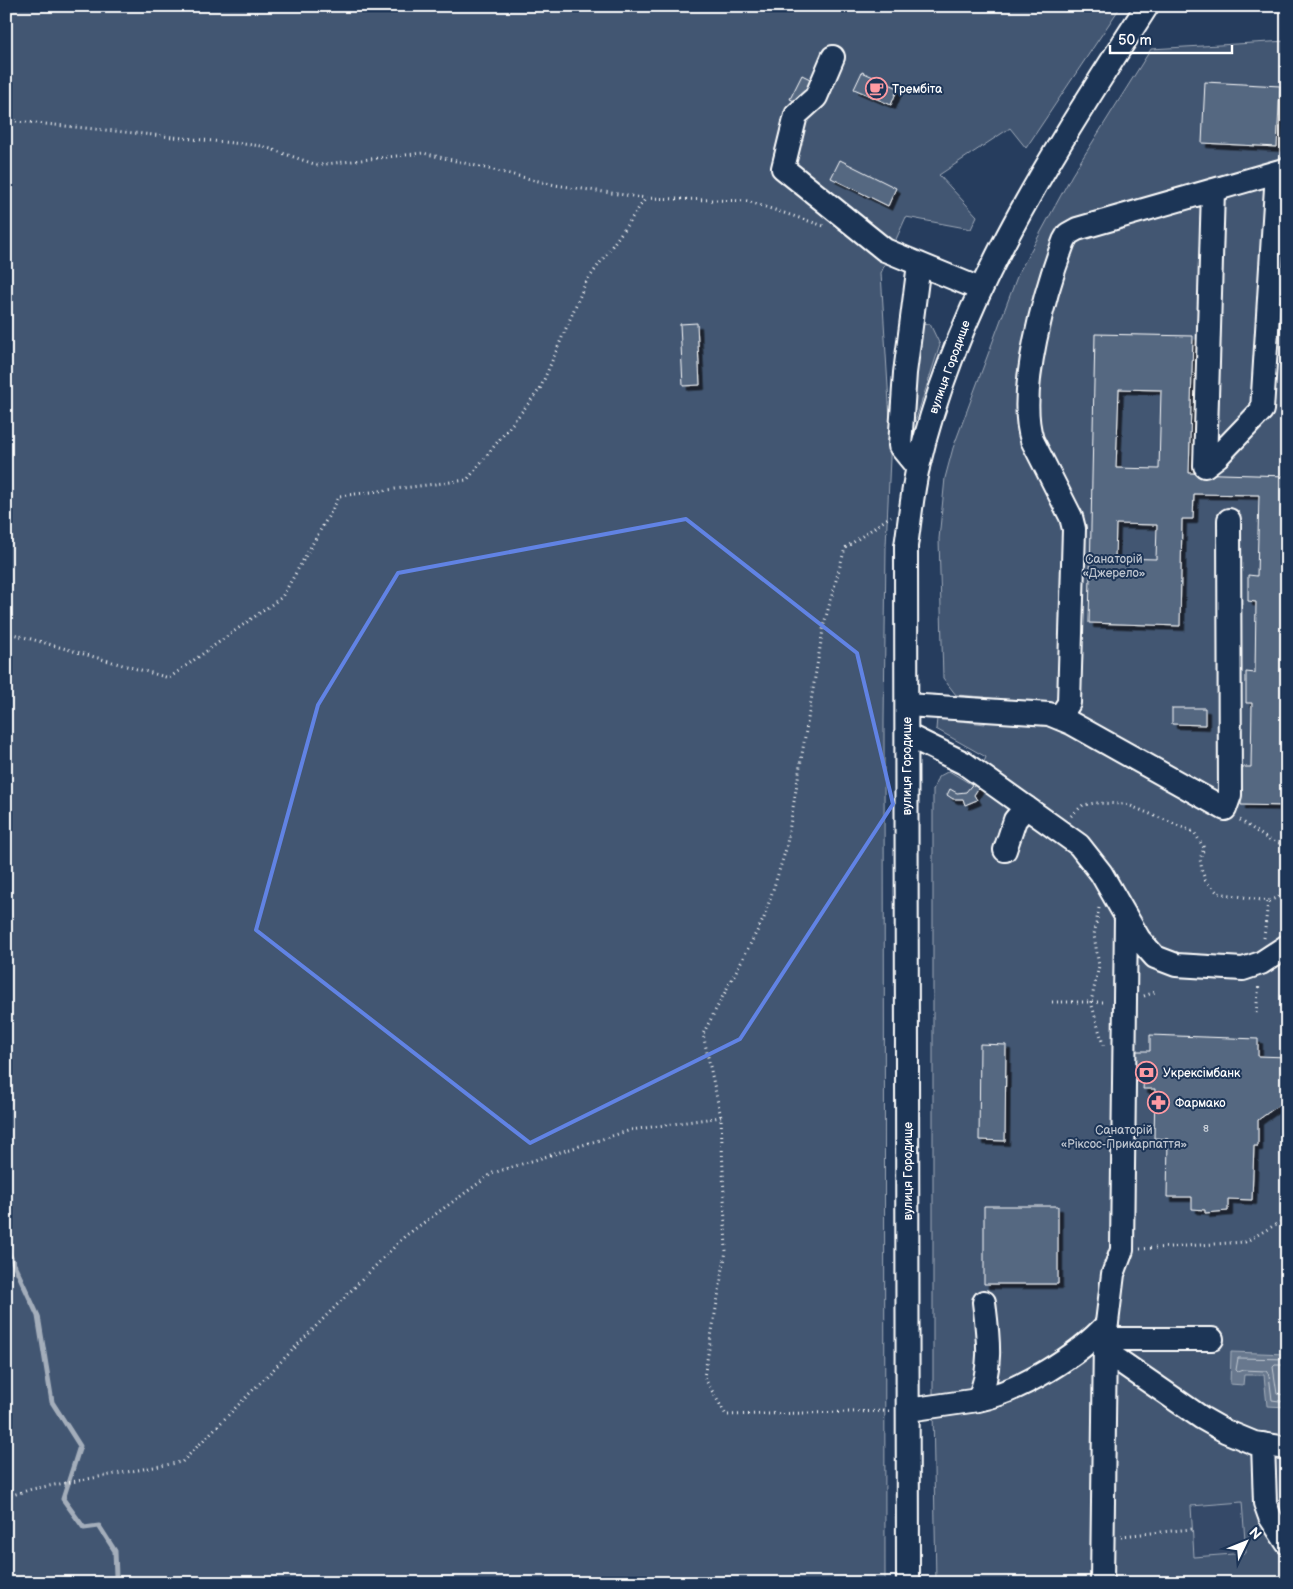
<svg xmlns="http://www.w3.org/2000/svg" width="1293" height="1589" font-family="'Balsamiq Sans',sans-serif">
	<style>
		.built { fill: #344a68 }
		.green { fill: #425672; stroke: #a0aab8; fill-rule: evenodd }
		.water { fill: #67788e; stroke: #a4aebb }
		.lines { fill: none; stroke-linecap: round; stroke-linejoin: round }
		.shore { stroke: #c2c9d2; stroke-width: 1 }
		.stream { stroke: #a4aebb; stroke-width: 5 }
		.building { fill: #556781; stroke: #fff; fill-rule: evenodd; filter: url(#shadow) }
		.minor-casing { stroke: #fff; stroke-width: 26 }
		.path { stroke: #fff; stroke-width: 3; stroke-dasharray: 1 4; stroke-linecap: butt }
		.minor { stroke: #1d3557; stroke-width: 22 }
		.marked { fill: none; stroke: #6183e4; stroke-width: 4; stroke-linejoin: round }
		.labels { text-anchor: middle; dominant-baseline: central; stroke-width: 4; stroke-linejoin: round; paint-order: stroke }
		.number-label { font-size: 10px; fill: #d4d9e0 }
		.poi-label { font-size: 12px; fill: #fff; stroke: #1d3557; text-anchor: start }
		.street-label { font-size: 12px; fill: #fff; stroke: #1d3557 }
		.park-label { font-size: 12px; fill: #bdc4ce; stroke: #1d3557 }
	</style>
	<defs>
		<filter id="shadow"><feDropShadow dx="4.5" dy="4.5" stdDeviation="0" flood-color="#0009"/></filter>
	</defs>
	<rect width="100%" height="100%" fill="#263d5e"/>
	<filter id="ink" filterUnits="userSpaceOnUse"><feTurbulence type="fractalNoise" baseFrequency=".02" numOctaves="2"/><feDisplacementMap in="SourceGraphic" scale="10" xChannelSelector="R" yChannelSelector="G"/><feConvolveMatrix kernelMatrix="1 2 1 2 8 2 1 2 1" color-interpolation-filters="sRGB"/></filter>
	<g filter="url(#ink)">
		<path class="built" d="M 1242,1502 L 1246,1553 L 1194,1557 L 1190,1506 Z"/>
		<path class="green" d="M 6,6 L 1121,6 L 1026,148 L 1010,128 L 939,175 L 977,216 L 971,229 L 906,217 L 881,273 L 891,436 L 886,546 L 884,721 L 885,1583 L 6,1583 Z
			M 1287,41 L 1287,1583 L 936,1583 L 933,1409 L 933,790 L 938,777 L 949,771 L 974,786 L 986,757 L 936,729 L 937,718 L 985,724 L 985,697 L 956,695 L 943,678 L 939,539 L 945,478 L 953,448 L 1018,274 L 1072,175 L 1151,49 ZM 1242,1502 L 1246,1553 L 1194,1557 L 1191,1506 Z
			M 930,324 L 940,345 L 915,422 L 907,419 L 919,325 Z"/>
		<path class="water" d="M 1231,1352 L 1287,1354 L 1287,1407 L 1267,1406 L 1264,1375 L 1244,1375 L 1243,1385 L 1230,1384 Z"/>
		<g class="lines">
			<path class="shore" d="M 1287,1359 L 1238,1358 L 1236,1370 L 1238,1372 L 1244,1370 L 1266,1371 L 1269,1375 L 1272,1400 L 1287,1402
				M 1287,1365 L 1275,1365 L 1273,1367 L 1277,1394 L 1287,1395"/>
			<path class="stream" d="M 6,1247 L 38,1316 L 52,1402 L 80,1446 L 63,1499 L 84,1528 L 99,1526 L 115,1551 L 116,1576 L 122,1583"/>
		</g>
		<path class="building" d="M 862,72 L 898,88 L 891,105 L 854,89 Z
			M 802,75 L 814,81 L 803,105 L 790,99 Z
			M 1205,82 L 1280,86 L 1277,147 L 1202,143 Z
			M 840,160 L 896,188 L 888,206 L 831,178 Z
			M 697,323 L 700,385 L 683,386 L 680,324 Z
			M 1095,334 L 1193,336 L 1189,473 L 1287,476 L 1284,575 L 1287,575 L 1287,603 L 1285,602 L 1283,673 L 1287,673 L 1287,705 L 1284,705 L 1283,768 L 1287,768 L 1287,806 L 1241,805 L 1242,767 L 1251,767 L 1252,703 L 1246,703 L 1246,672 L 1255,673 L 1256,602 L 1248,601 L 1248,575 L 1257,576 L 1259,495 L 1194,494 L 1193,519 L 1182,519 L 1180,626 L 1089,623 ZM 1119,389 L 1161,390 L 1159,469 L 1116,468 ZM 1116,524 L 1157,525 L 1156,559 L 1115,558 Z
			M 1172,708 L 1205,708 L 1205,725 L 1172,724 Z
			M 975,781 L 981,784 L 974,795 L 977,800 L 965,805 L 963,799 L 953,799 L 947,795 L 950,789 L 957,793 L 966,792 Z
			M 1150,1035 L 1258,1039 L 1258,1056 L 1287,1057 L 1287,1107 L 1283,1102 L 1258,1120 L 1258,1146 L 1254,1146 L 1252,1200 L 1228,1199 L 1228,1211 L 1205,1213 L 1205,1210 L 1192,1209 L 1192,1197 L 1167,1197 L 1168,1139 L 1154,1138 L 1155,1089 L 1143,1089 L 1144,1077 L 1134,1077 L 1135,1051 L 1150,1051 Z
			M 980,1044 L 1006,1045 L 1005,1141 L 979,1140 Z
			M 984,1206 L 1058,1206 L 1058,1284 L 984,1284 Z"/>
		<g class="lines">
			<defs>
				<path id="minor" d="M 833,57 L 816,97 L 796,115 L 783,168 L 885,250 L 980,289
					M 1213,190 L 1205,466 L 1218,456 L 1262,410 L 1277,172
					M 918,468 L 900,446 L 905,373 L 919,264
					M 907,705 L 1049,714 L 1071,723 L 1225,809 L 1230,795 L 1229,520
					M 1059,718 L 1069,703 L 1074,529 L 1071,517 L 1032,440 C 1016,391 1046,289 1064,241 L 1068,234 L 1077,229 L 1287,169
					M 907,735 L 964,763 L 1079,845 L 1101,873 L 1139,939 L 1155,957 L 1176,965 L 1243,969 L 1261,963 L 1287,946
					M 1005,850 L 1015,820 L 1026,807
					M 984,1302 C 988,1336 993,1368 978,1400 C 1019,1392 1079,1355 1107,1324
					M 1105,1339 L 1212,1339
					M 1105,1351 L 1202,1418 L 1225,1431 L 1254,1443 L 1287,1448
					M 908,1410 L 978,1400
					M 1263,1444 L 1265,1503 L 1270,1517 L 1287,1543
					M 908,1583 L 906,546 C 910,520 912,493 918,467 C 957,297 1054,151 1147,6
					M 1102,1583 L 1105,1339 L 1113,1274 L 1122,1250 L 1126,917"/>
			</defs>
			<use href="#minor" class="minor-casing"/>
			<path class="path" d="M 6,120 L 262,146 L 317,165 L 423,153 L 555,185 L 646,198 L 747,201 L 824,226
				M 6,632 L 169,678 L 282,597 L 340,496 L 467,480 L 540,389 L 585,284 L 646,198
				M 1071,816 L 1083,805 L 1095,803 L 1126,804 L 1194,832 L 1204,848 L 1200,859 L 1202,870 L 1205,880 L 1218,893 L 1268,901 L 1287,894
				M 1240,820 L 1272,842 L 1287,844
				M 1099,908 L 1094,935 L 1099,966 L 1091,1002 L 1104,1048
				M 1264,938 L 1268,901
				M 1144,996 L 1158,991
				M 1052,1002 L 1107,1002
				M 1256,1013 L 1259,984
				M 1140,1249 L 1245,1242 L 1287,1218
				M 889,1411 L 726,1415 L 704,1377 L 726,1251 L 721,1117 L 703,1034 L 764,918 L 786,849 L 824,624 L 845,548 L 891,516
				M 6,1497 L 32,1489 L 182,1462 L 405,1236 L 493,1173 L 631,1130 L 721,1117
				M 1121,1536 L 1192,1529"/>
			<use href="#minor" class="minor"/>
		</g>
	</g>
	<path class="marked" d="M 686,519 L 857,653 L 893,804 L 740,1039 L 530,1143 L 256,930 L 318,705 L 398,573 Z"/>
	<defs>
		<symbol id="cafe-ring" viewBox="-11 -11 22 22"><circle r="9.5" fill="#1d3557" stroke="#ff9aa2" stroke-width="1.5"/><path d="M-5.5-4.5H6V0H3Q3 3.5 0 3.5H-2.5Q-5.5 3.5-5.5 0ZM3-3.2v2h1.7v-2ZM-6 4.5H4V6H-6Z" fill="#ff9aa2"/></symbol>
		<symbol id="bank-ring" viewBox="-11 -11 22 22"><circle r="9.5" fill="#1d3557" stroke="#ff9aa2" stroke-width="1.5"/><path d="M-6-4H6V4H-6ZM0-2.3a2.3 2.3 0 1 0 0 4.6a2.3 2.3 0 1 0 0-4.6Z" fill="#ff9aa2"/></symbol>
		<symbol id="pharmacy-ring" viewBox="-11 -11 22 22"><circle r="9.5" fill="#1d3557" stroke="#ff9aa2" stroke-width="1.5"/><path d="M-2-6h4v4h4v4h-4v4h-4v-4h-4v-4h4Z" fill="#ff9aa2"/></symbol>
	</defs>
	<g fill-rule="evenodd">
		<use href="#cafe-ring" x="864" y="76" width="25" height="25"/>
		<use href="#bank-ring" x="1134" y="1060" width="25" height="25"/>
		<use href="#pharmacy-ring" x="1146" y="1090" width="25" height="25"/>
	</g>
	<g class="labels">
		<g class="number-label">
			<text x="1206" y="1129">8</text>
		</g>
		<g class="poi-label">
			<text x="892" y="89">Трембіта</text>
			<text x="1163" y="1073">Укрексімбанк</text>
			<text x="1175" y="1103">Фармако</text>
		</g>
		<g class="street-label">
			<text transform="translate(950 367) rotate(-70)">вулиця Городище</text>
			<text transform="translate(907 766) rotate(-90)">вулиця Городище</text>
			<text transform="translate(908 1171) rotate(-90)">вулиця Городище</text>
		</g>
		<g class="park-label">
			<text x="1114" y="559">Санаторій<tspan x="1114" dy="14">«Джерело»</tspan></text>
			<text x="1124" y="1130">Санаторій<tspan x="1124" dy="14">«Ріксос-Прикарпаття»</tspan></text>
		</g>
	</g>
	<rect width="1293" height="1589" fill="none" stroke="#1d3557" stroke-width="25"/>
	<rect x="12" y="12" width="1268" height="1564" fill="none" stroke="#fff" stroke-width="2" filter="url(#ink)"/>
	<g transform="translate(1246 1542) rotate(47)" stroke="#1d3557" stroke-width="4" paint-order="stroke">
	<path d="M0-4L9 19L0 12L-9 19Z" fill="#ffffff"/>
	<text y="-8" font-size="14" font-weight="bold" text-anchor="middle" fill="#ffffff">N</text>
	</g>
	<path d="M1110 45v8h122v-8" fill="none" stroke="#ffffff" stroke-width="2.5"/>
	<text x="1118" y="45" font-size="15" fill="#ffffff" stroke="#1d3557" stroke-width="4" paint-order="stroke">50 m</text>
</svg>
